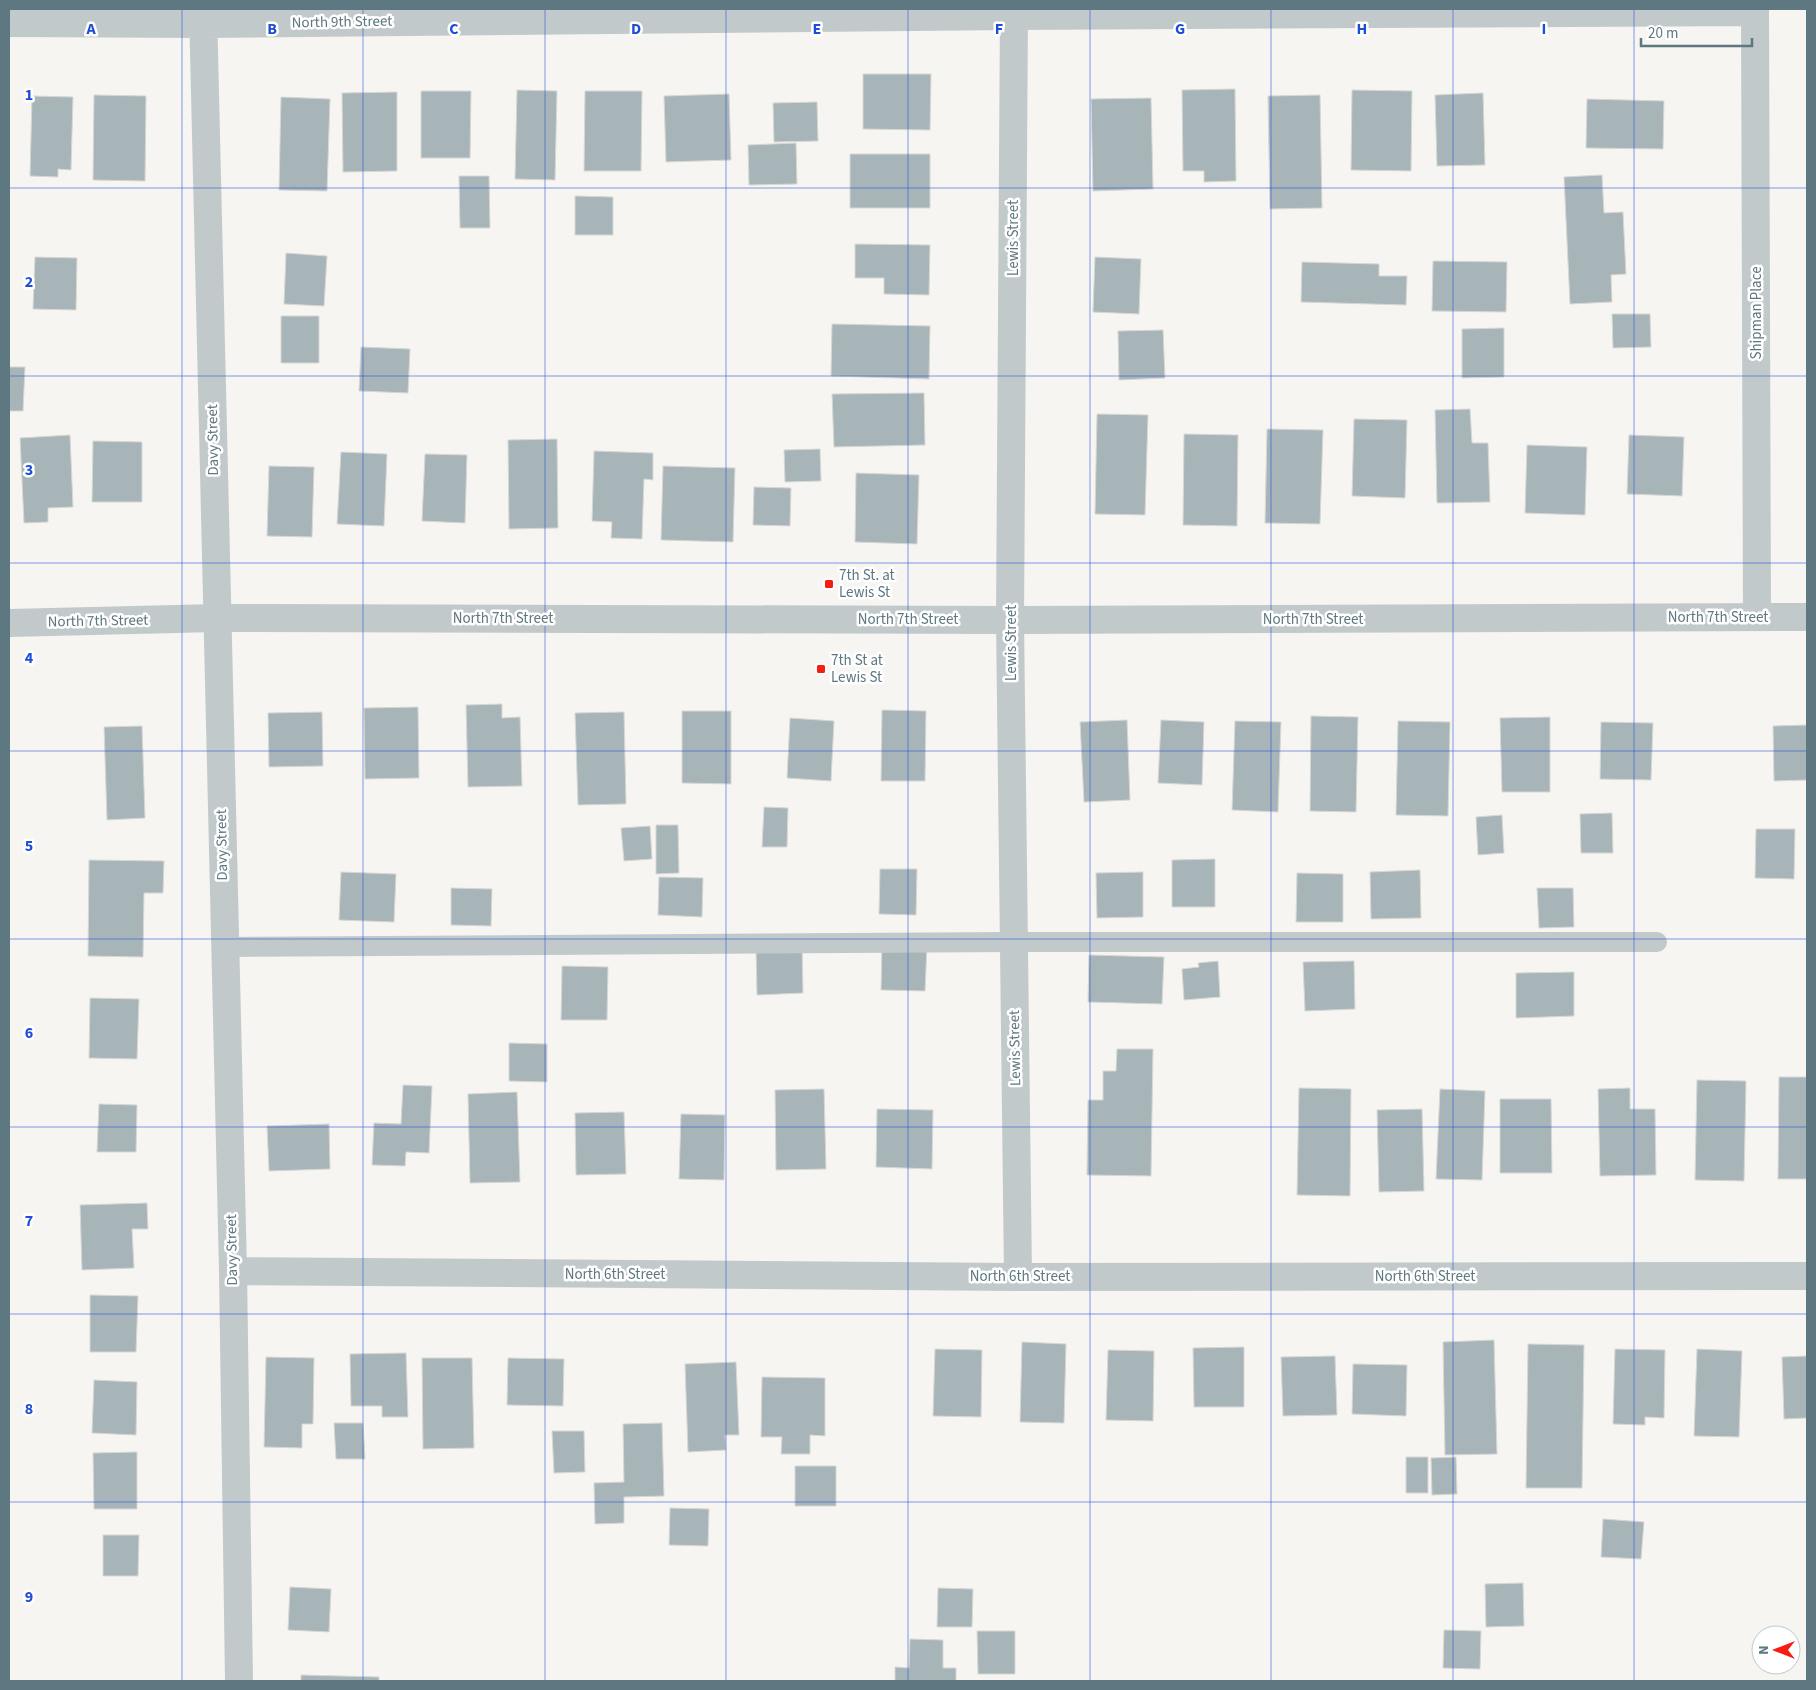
<svg xmlns="http://www.w3.org/2000/svg" width="1816" height="1690" font-family="'Source Sans 3',sans-serif">
	<style>
		.building { fill: #a8b5b8; stroke: #d7d7d4 }
		.lines { fill: none; stroke-linecap: round; stroke-linejoin: round }
		.service { stroke: #c2c9cb; stroke-width: 20 }
		.minor { stroke: #c2c9cb; stroke-width: 28 }
		.tertiary { stroke: #c2c9cb; stroke-width: 28 }
		.grid { fill: none; stroke: #1d4ed8; stroke-width: 1; stroke-opacity: 0.55 }
		.poi-dot { fill: #f61d12; stroke: #fff; stroke-width: 2 }
		.labels { text-anchor: middle; dominant-baseline: central; stroke-width: 5; stroke-linejoin: round; paint-order: stroke }
		.street-label { font-size: 15px; fill: #5d7880; stroke: #fff }
		.poi-label { font-size: 15px; fill: #5d7880; stroke: #fff; text-anchor: start }
		.grid-label { font-size: 16px; text-anchor: middle; font-weight: bold; fill: #1d4ed8; stroke: #fff; stroke-width: 5; stroke-linejoin: round; paint-order: stroke }
	</style>
	<rect width="100%" height="100%" fill="#f6f5f2"/>
	<path class="building" d="M 863,74 L 931,74 L 930,130 L 863,129 Z
		M 1235,89 L 1236,181 L 1204,182 L 1204,171 L 1183,171 L 1182,90 Z
		M 517,90 L 557,91 L 555,180 L 515,179 Z
		M 1352,90 L 1412,91 L 1411,171 L 1351,170 Z
		M 421,91 L 471,91 L 470,158 L 421,158 Z
		M 585,91 L 642,91 L 641,171 L 584,171 Z
		M 397,92 L 397,171 L 343,172 L 342,93 Z
		M 1483,93 L 1485,165 L 1437,166 L 1435,95 Z
		M 729,94 L 731,160 L 666,162 L 664,96 Z
		M 94,95 L 146,96 L 145,181 L 93,180 Z
		M 1320,95 L 1322,208 L 1270,209 L 1268,96 Z
		M 32,96 L 73,97 L 71,170 L 58,169 L 58,177 L 30,176 Z
		M 281,97 L 330,99 L 327,191 L 279,190 Z
		M 1151,98 L 1153,189 L 1093,191 L 1091,99 Z
		M 1587,99 L 1664,101 L 1663,149 L 1586,148 Z
		M 817,102 L 818,141 L 774,142 L 773,103 Z
		M 796,143 L 797,184 L 749,185 L 748,145 Z
		M 850,154 L 930,154 L 930,208 L 850,208 Z
		M 1602,175 L 1604,213 L 1623,212 L 1626,274 L 1611,275 L 1612,302 L 1570,304 L 1564,177 Z
		M 459,176 L 489,176 L 490,228 L 460,228 Z
		M 575,196 L 613,197 L 613,235 L 575,235 Z
		M 855,244 L 930,245 L 929,295 L 884,294 L 884,278 L 855,278 Z
		M 286,253 L 327,256 L 324,306 L 284,304 Z
		M 35,257 L 77,258 L 76,310 L 33,309 Z
		M 1095,257 L 1141,259 L 1139,314 L 1093,312 Z
		M 1433,261 L 1507,262 L 1506,312 L 1432,311 Z
		M 1302,262 L 1379,264 L 1379,276 L 1407,276 L 1406,305 L 1301,302 Z
		M 1612,314 L 1650,314 L 1651,347 L 1613,348 Z
		M 281,316 L 319,316 L 319,363 L 281,363 Z
		M 832,324 L 930,326 L 929,379 L 831,376 Z
		M 1504,328 L 1504,377 L 1462,378 L 1462,329 Z
		M 1163,330 L 1165,378 L 1119,380 L 1118,331 Z
		M 361,347 L 410,349 L 408,393 L 359,391 Z
		M 9,367 L 25,367 L 23,411 L 9,411 Z
		M 924,393 L 925,445 L 834,447 L 832,394 Z
		M 1470,409 L 1472,443 L 1488,443 L 1490,502 L 1437,503 L 1435,410 Z
		M 1097,414 L 1148,415 L 1145,515 L 1095,514 Z
		M 1354,419 L 1407,420 L 1405,498 L 1352,496 Z
		M 1267,429 L 1323,430 L 1320,524 L 1265,523 Z
		M 1184,434 L 1238,435 L 1237,526 L 1183,525 Z
		M 70,435 L 73,507 L 48,508 L 48,522 L 24,523 L 20,438 Z
		M 1629,435 L 1684,437 L 1682,496 L 1627,494 Z
		M 557,439 L 558,528 L 509,529 L 508,440 Z
		M 93,441 L 142,442 L 142,502 L 92,502 Z
		M 1527,445 L 1587,447 L 1585,515 L 1525,513 Z
		M 820,449 L 821,481 L 785,482 L 784,450 Z
		M 594,451 L 653,453 L 653,480 L 644,479 L 642,539 L 611,538 L 612,522 L 592,521 Z
		M 341,452 L 387,454 L 384,526 L 337,524 Z
		M 425,454 L 467,455 L 465,523 L 422,521 Z
		M 269,466 L 314,467 L 312,537 L 267,536 Z
		M 663,466 L 735,468 L 733,542 L 661,540 Z
		M 856,473 L 919,475 L 917,544 L 855,542 Z
		M 754,487 L 791,488 L 790,526 L 753,525 Z
		M 502,704 L 502,718 L 520,717 L 522,786 L 468,787 L 466,705 Z
		M 418,707 L 419,778 L 365,779 L 364,708 Z
		M 882,710 L 926,711 L 925,781 L 881,781 Z
		M 682,711 L 731,711 L 731,784 L 682,783 Z
		M 322,712 L 323,766 L 269,767 L 268,713 Z
		M 624,712 L 626,804 L 578,805 L 575,713 Z
		M 1311,716 L 1358,717 L 1356,812 L 1310,811 Z
		M 1550,717 L 1550,792 L 1502,792 L 1500,718 Z
		M 790,718 L 834,721 L 831,781 L 787,778 Z
		M 1127,720 L 1130,800 L 1084,802 L 1080,722 Z
		M 1161,720 L 1204,722 L 1202,785 L 1158,783 Z
		M 1235,721 L 1281,722 L 1278,812 L 1232,810 Z
		M 1398,721 L 1450,722 L 1448,816 L 1396,815 Z
		M 1601,722 L 1653,723 L 1651,780 L 1600,779 Z
		M 1807,725 L 1807,780 L 1774,781 L 1773,726 Z
		M 142,726 L 145,818 L 107,820 L 104,727 Z
		M 764,807 L 788,808 L 787,847 L 762,847 Z
		M 1612,813 L 1613,853 L 1581,853 L 1580,814 Z
		M 1502,815 L 1504,853 L 1478,855 L 1476,817 Z
		M 656,825 L 678,825 L 679,873 L 656,874 Z
		M 650,826 L 652,859 L 624,861 L 621,828 Z
		M 1756,829 L 1795,829 L 1794,879 L 1755,878 Z
		M 1215,859 L 1215,907 L 1172,907 L 1172,860 Z
		M 89,860 L 164,861 L 163,893 L 144,893 L 143,957 L 88,956 Z
		M 880,869 L 917,869 L 916,915 L 879,914 Z
		M 1420,870 L 1421,918 L 1371,919 L 1370,872 Z
		M 341,872 L 396,874 L 394,922 L 339,920 Z
		M 1143,872 L 1143,917 L 1097,918 L 1096,873 Z
		M 1297,873 L 1343,874 L 1343,922 L 1296,922 Z
		M 659,877 L 703,878 L 702,917 L 658,915 Z
		M 451,888 L 492,889 L 491,926 L 451,925 Z
		M 1537,888 L 1573,888 L 1574,927 L 1539,928 Z
		M 802,945 L 803,993 L 757,995 L 756,947 Z
		M 882,945 L 927,946 L 925,991 L 881,990 Z
		M 1089,955 L 1164,957 L 1162,1004 L 1088,1002 Z
		M 1218,961 L 1220,997 L 1184,1000 L 1182,969 L 1199,967 L 1198,963 Z
		M 1354,961 L 1355,1009 L 1305,1011 L 1303,962 Z
		M 562,966 L 608,967 L 607,1020 L 561,1020 Z
		M 1574,972 L 1574,1016 L 1516,1018 L 1516,973 Z
		M 90,998 L 139,999 L 137,1059 L 89,1058 Z
		M 509,1043 L 547,1044 L 547,1082 L 509,1081 Z
		M 1117,1049 L 1153,1049 L 1151,1176 L 1087,1175 L 1088,1100 L 1103,1100 L 1103,1071 L 1116,1071 Z
		M 1779,1077 L 1807,1077 L 1807,1179 L 1778,1179 Z
		M 1697,1080 L 1746,1081 L 1744,1181 L 1695,1180 Z
		M 403,1085 L 432,1086 L 429,1153 L 406,1152 L 405,1166 L 372,1165 L 374,1123 L 401,1124 Z
		M 1299,1088 L 1351,1089 L 1350,1196 L 1297,1195 Z
		M 1630,1088 L 1630,1109 L 1655,1109 L 1656,1175 L 1600,1176 L 1598,1089 Z
		M 824,1089 L 826,1169 L 776,1170 L 775,1090 Z
		M 1440,1089 L 1485,1091 L 1482,1180 L 1436,1179 Z
		M 517,1092 L 520,1182 L 470,1183 L 468,1094 Z
		M 1500,1099 L 1551,1099 L 1552,1173 L 1500,1173 Z
		M 99,1104 L 137,1105 L 136,1152 L 97,1152 Z
		M 877,1109 L 933,1110 L 932,1169 L 876,1167 Z
		M 1422,1109 L 1424,1191 L 1379,1192 L 1377,1110 Z
		M 624,1112 L 626,1174 L 576,1175 L 575,1113 Z
		M 681,1114 L 725,1115 L 724,1180 L 679,1179 Z
		M 329,1124 L 330,1169 L 269,1171 L 267,1126 Z
		M 147,1203 L 148,1229 L 132,1229 L 134,1268 L 82,1270 L 80,1205 Z
		M 90,1295 L 138,1296 L 136,1352 L 90,1352 Z
		M 1494,1340 L 1497,1454 L 1445,1455 L 1443,1342 Z
		M 1022,1342 L 1066,1344 L 1064,1423 L 1020,1422 Z
		M 1528,1344 L 1584,1345 L 1582,1488 L 1526,1488 Z
		M 1244,1347 L 1244,1407 L 1194,1407 L 1193,1348 Z
		M 935,1349 L 982,1350 L 981,1417 L 933,1416 Z
		M 1615,1349 L 1665,1350 L 1664,1418 L 1645,1417 L 1645,1425 L 1613,1424 Z
		M 1697,1349 L 1742,1351 L 1739,1437 L 1694,1436 Z
		M 1108,1350 L 1154,1351 L 1153,1421 L 1106,1420 Z
		M 406,1353 L 408,1417 L 382,1417 L 382,1406 L 351,1406 L 350,1354 Z
		M 1335,1356 L 1337,1415 L 1283,1416 L 1281,1357 Z
		M 1807,1356 L 1807,1418 L 1784,1419 L 1782,1357 Z
		M 266,1357 L 314,1358 L 313,1424 L 302,1424 L 302,1448 L 264,1447 Z
		M 422,1358 L 472,1358 L 474,1448 L 423,1449 Z
		M 508,1358 L 564,1359 L 563,1406 L 507,1405 Z
		M 736,1362 L 739,1435 L 725,1435 L 726,1450 L 688,1452 L 685,1364 Z
		M 1353,1364 L 1407,1365 L 1406,1416 L 1352,1414 Z
		M 762,1377 L 825,1378 L 825,1436 L 810,1435 L 810,1454 L 781,1454 L 782,1437 L 761,1437 Z
		M 94,1380 L 137,1382 L 136,1435 L 92,1433 Z
		M 334,1423 L 363,1423 L 365,1459 L 336,1459 Z
		M 662,1423 L 664,1496 L 624,1497 L 624,1523 L 595,1524 L 594,1483 L 624,1482 L 623,1424 Z
		M 552,1431 L 584,1431 L 585,1472 L 554,1473 Z
		M 137,1452 L 137,1509 L 94,1509 L 93,1453 Z
		M 1406,1457 L 1428,1457 L 1428,1493 L 1406,1493 Z
		M 1456,1457 L 1457,1494 L 1432,1495 L 1431,1458 Z
		M 795,1466 L 836,1466 L 836,1506 L 795,1506 Z
		M 670,1508 L 709,1509 L 708,1546 L 669,1545 Z
		M 1603,1519 L 1644,1522 L 1641,1559 L 1601,1557 Z
		M 103,1535 L 139,1535 L 138,1576 L 103,1576 Z
		M 1523,1583 L 1524,1626 L 1486,1627 L 1485,1584 Z
		M 290,1587 L 331,1589 L 329,1632 L 288,1630 Z
		M 938,1588 L 973,1589 L 972,1627 L 937,1627 Z
		M 1444,1630 L 1481,1631 L 1480,1669 L 1443,1668 Z
		M 977,1631 L 1015,1631 L 1015,1674 L 978,1674 Z
		M 910,1639 L 943,1640 L 943,1668 L 956,1668 L 956,1681 L 895,1681 L 895,1667 L 909,1668 Z
		M 301,1675 L 379,1677 L 379,1681 L 301,1681 Z"/>
	<g class="lines">
		<path class="service" d="M 225,947 L 1014,942 L 1657,942"/>
		<path class="minor" d="M 203,9 L 233,1271 L 239,1681
			M 1014,9 L 1010,620 L 1018,1277
			M 1755,9 L 1757,617
			M 9,23 L 203,24 L 1014,16 L 1755,12
			M 233,1271 L 1018,1277 L 1807,1276"/>
		<path class="tertiary" d="M 9,623 L 217,618 L 1010,620 L 1807,617"/>
	</g>
	<path class="grid" d="M 182,9 L 182,1681M 363,9 L 363,1681M 545,9 L 545,1681M 726,9 L 726,1681M 908,9 L 908,1681M 1090,9 L 1090,1681M 1271,9 L 1271,1681M 1453,9 L 1453,1681M 1634,9 L 1634,1681M 9,188 L 1807,188M 9,376 L 1807,376M 9,563 L 1807,563M 9,751 L 1807,751M 9,939 L 1807,939M 9,1127 L 1807,1127M 9,1314 L 1807,1314M 9,1502 L 1807,1502"/>
	<g class="poi-dot">
		<rect x="824" y="579" width="10" height="10" rx="2.5"/>
		<rect x="816" y="664" width="10" height="10" rx="2.5"/>
	</g>
	<g class="labels">
		<g class="street-label">
			<text transform="translate(342 22) rotate(-1)">North 9th Street</text>
			<text transform="translate(1013 238) rotate(-90)">Lewis Street</text>
			<text transform="translate(1756 313) rotate(-90)">Shipman Place</text>
			<text transform="translate(213 440) rotate(-91)">Davy Street</text>
			<text x="1718" y="617">North 7th Street</text>
			<text x="503" y="618">North 7th Street</text>
			<text x="908" y="619">North 7th Street</text>
			<text x="1313" y="619">North 7th Street</text>
			<text transform="translate(98 621) rotate(-1)">North 7th Street</text>
			<text transform="translate(1011 643) rotate(-90)">Lewis Street</text>
			<text transform="translate(222 845) rotate(-91)">Davy Street</text>
			<text transform="translate(1015 1048) rotate(-91)">Lewis Street</text>
			<text transform="translate(232 1250) rotate(-91)">Davy Street</text>
			<text x="615" y="1274">North 6th Street</text>
			<text x="1020" y="1276">North 6th Street</text>
			<text x="1425" y="1276">North 6th Street</text>
		</g>
		<g class="poi-label">
			<text x="839" y="575">7th St. at<tspan x="839" dy="17">Lewis St</tspan></text>
			<text x="831" y="660">7th St at<tspan x="831" dy="17">Lewis St</tspan></text>
		</g>
	</g>
	<g class="grid-label">
		<text x="91" y="34">A</text>
		<text x="272" y="34">B</text>
		<text x="454" y="34">C</text>
		<text x="636" y="34">D</text>
		<text x="817" y="34">E</text>
		<text x="999" y="34">F</text>
		<text x="1180" y="34">G</text>
		<text x="1362" y="34">H</text>
		<text x="1544" y="34">I</text>
		<text x="29" y="100">1</text>
		<text x="29" y="287">2</text>
		<text x="29" y="475">3</text>
		<text x="29" y="663">4</text>
		<text x="29" y="851">5</text>
		<text x="29" y="1038">6</text>
		<text x="29" y="1226">7</text>
		<text x="29" y="1414">8</text>
		<text x="29" y="1602">9</text>
	</g>
	<rect width="1816" height="1690" fill="none" stroke="#5d7880" stroke-width="20"/>
	<g transform="translate(1776 1650) rotate(270)"><circle r="24" fill="#ffffff" stroke="#bec9cc"/>
	<path d="M0-4L9 19L0 12L-9 19Z" fill="#f61d12"/>
	<text y="-8" font-size="14" font-weight="bold" text-anchor="middle" fill="#5d7880">N</text>
	</g>
	<path d="M1641 38v8h111v-8" fill="none" stroke="#5d7880" stroke-width="2.5"/>
	<text x="1648" y="38" font-size="15" fill="#5d7880" stroke="#ffffff" stroke-width="4" paint-order="stroke">20 m</text>
</svg>
